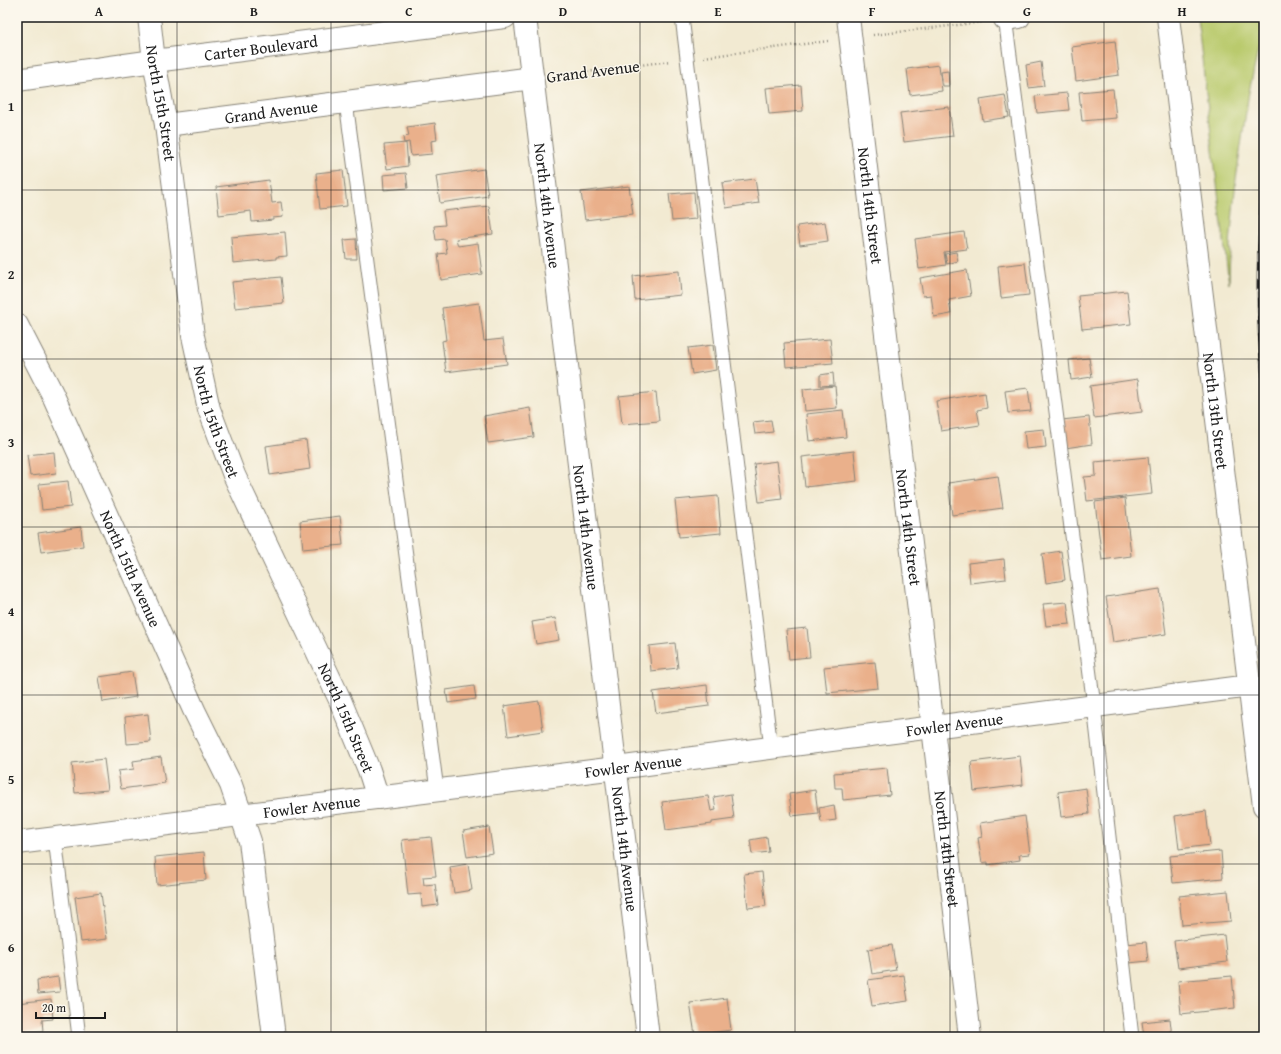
<svg xmlns="http://www.w3.org/2000/svg" width="1281" height="1054" font-family="'Gentium Book Plus',serif">
	<style>
		.green { fill: #baca6d; stroke: #6b7344 }
		.building { fill: #eab08b }
		.lines { fill: none; stroke-linecap: round; stroke-linejoin: round }
		.service-casing { stroke: #878377; stroke-width: 15 }
		.minor-casing { stroke: #878377; stroke-width: 24 }
		.path { stroke: #878377; stroke-width: 2.5; stroke-dasharray: 1 3; stroke-linecap: butt }
		.service { stroke: #fff; stroke-width: 13 }
		.minor { stroke: #fff; stroke-width: 22 }
		.rail-casing { stroke: #1c1c1c; stroke-width: 4.5 }
		.rail { stroke: #fbf7ec; stroke-width: 3; stroke-dasharray: 9; stroke-linecap: butt }
		.grid { fill: none; stroke: #1c1c1c; stroke-width: 1; stroke-opacity: 0.55 }
		.labels { text-anchor: middle; dominant-baseline: central; stroke-width: 3; stroke-linejoin: round; paint-order: stroke }
		.street-label { font-size: 16px; fill: #1c1c1c; stroke: #fbf7ec }
		.neatline { fill: none; stroke: #1c1c1c; stroke-width: 1.5 }
		.grid-label { font-size: 13px; text-anchor: middle; font-weight: bold; fill: #1c1c1c }
	</style>
	<rect width="100%" height="100%" fill="#fbf7ec"/>
	<filter id="ink" filterUnits="userSpaceOnUse"><feTurbulence type="fractalNoise" baseFrequency=".025" numOctaves="2"/><feDisplacementMap in="SourceGraphic" scale="8" xChannelSelector="R" yChannelSelector="G"/><feConvolveMatrix kernelMatrix="1 2 1 2 8 2 1 2 1" color-interpolation-filters="sRGB"/></filter>
	<filter id="wash" filterUnits="userSpaceOnUse"><feTurbulence type="fractalNoise" baseFrequency=".012" numOctaves="4" result="noise"/><feDisplacementMap in="SourceGraphic" scale="16" xChannelSelector="R" yChannelSelector="G"/><feGaussianBlur stdDeviation="0.9" result="paint"/><feColorMatrix in="noise" values="0 0 0 0 0 0 0 0 0 0 0 0 0 0 0 0 0 1.4 0 .05"/><feComposite in="paint" operator="in"/></filter>
	<g filter="url(#wash)">
		<rect width="100%" height="100%" fill="#f2ead2"/>
		<path class="green" d="M 1197,17 L 1264,17 L 1264,23 L 1249,92 L 1236,179 L 1230,244 L 1229,284 Z"/>
		<g id="blocks">
			<path class="building" d="M 1115,41 L 1119,75 L 1076,81 L 1072,47 Z
				M 1041,62 L 1044,86 L 1029,88 L 1026,65 Z
				M 939,65 L 942,91 L 910,95 L 907,69 Z
				M 948,71 L 949,86 L 943,86 L 941,72 Z
				M 801,85 L 803,111 L 769,114 L 766,88 Z
				M 1113,89 L 1116,118 L 1082,121 L 1079,92 Z
				M 1067,93 L 1069,110 L 1037,113 L 1035,96 Z
				M 1005,95 L 1009,117 L 983,121 L 980,99 Z
				M 949,107 L 953,136 L 904,142 L 900,113 Z
				M 435,123 L 437,140 L 431,141 L 432,154 L 411,156 L 409,142 L 404,143 L 403,137 L 409,136 L 407,127 Z
				M 406,143 L 408,166 L 387,169 L 384,145 Z
				M 484,169 L 488,196 L 440,203 L 436,176 Z
				M 343,170 L 347,206 L 320,209 L 316,173 Z
				M 406,173 L 408,188 L 384,190 L 383,175 Z
				M 755,179 L 759,203 L 726,208 L 722,183 Z
				M 269,180 L 272,203 L 281,202 L 283,217 L 273,218 L 273,220 L 252,222 L 251,211 L 219,215 L 216,187 Z
				M 629,186 L 633,214 L 585,220 L 581,192 Z
				M 694,192 L 696,219 L 672,221 L 669,194 Z
				M 489,206 L 493,234 L 456,239 L 458,246 L 478,243 L 482,274 L 441,280 L 438,254 L 447,253 L 445,239 L 436,240 L 434,226 L 445,225 L 443,211 Z
				M 825,222 L 828,241 L 800,245 L 797,226 Z
				M 285,232 L 287,256 L 276,257 L 276,259 L 233,263 L 231,237 Z
				M 964,232 L 967,249 L 944,252 L 946,265 L 919,269 L 915,239 Z
				M 356,239 L 357,259 L 346,259 L 344,240 Z
				M 956,252 L 958,261 L 947,264 L 945,254 Z
				M 1025,263 L 1029,295 L 1001,298 L 998,266 Z
				M 967,270 L 971,296 L 949,300 L 951,314 L 934,317 L 931,295 L 923,296 L 920,278 Z
				M 679,271 L 681,295 L 635,300 L 633,276 Z
				M 281,277 L 284,303 L 235,308 L 232,282 Z
				M 1127,291 L 1131,324 L 1082,329 L 1078,296 Z
				M 479,303 L 484,341 L 503,339 L 507,364 L 446,372 L 442,341 L 446,340 L 442,308 Z
				M 830,339 L 833,363 L 786,367 L 784,343 Z
				M 713,345 L 716,370 L 692,374 L 688,348 Z
				M 1089,358 L 1092,377 L 1071,380 L 1069,360 Z
				M 833,373 L 834,385 L 820,386 L 820,375 Z
				M 1138,379 L 1142,412 L 1094,418 L 1090,386 Z
				M 835,386 L 837,408 L 805,411 L 803,389 Z
				M 1028,388 L 1031,411 L 1008,413 L 1005,391 Z
				M 656,392 L 659,421 L 622,424 L 619,396 Z
				M 985,393 L 987,408 L 977,410 L 980,425 L 941,431 L 936,401 Z
				M 530,408 L 534,437 L 488,443 L 484,416 Z
				M 843,410 L 846,437 L 809,441 L 806,414 Z
				M 1089,417 L 1092,444 L 1065,448 L 1062,420 Z
				M 771,420 L 773,432 L 755,434 L 753,422 Z
				M 1044,429 L 1046,447 L 1026,449 L 1024,431 Z
				M 306,440 L 310,469 L 270,475 L 266,446 Z
				M 854,451 L 857,481 L 805,487 L 802,457 Z
				M 54,452 L 56,473 L 30,476 L 27,455 Z
				M 1148,457 L 1152,494 L 1087,501 L 1084,477 L 1096,476 L 1095,462 Z
				M 777,461 L 782,499 L 759,502 L 754,464 Z
				M 998,476 L 1003,508 L 952,515 L 948,483 Z
				M 68,481 L 71,507 L 42,510 L 39,484 Z
				M 718,496 L 721,533 L 679,537 L 675,500 Z
				M 1125,498 L 1131,556 L 1102,560 L 1095,502 Z
				M 340,516 L 343,545 L 303,549 L 300,521 Z
				M 81,527 L 83,546 L 41,552 L 38,533 Z
				M 1061,551 L 1065,580 L 1046,583 L 1042,554 Z
				M 1004,559 L 1006,579 L 970,583 L 968,563 Z
				M 1160,589 L 1166,634 L 1113,642 L 1106,597 Z
				M 1067,602 L 1070,624 L 1046,626 L 1043,604 Z
				M 555,618 L 559,640 L 536,644 L 532,622 Z
				M 807,628 L 810,657 L 789,659 L 786,630 Z
				M 675,643 L 678,668 L 651,671 L 649,646 Z
				M 875,662 L 878,688 L 827,693 L 824,667 Z
				M 132,672 L 136,697 L 103,702 L 99,677 Z
				M 707,685 L 709,706 L 656,713 L 653,692 Z
				M 474,686 L 476,699 L 448,703 L 446,690 Z
				M 539,701 L 543,731 L 508,736 L 504,706 Z
				M 148,714 L 151,742 L 127,744 L 125,717 Z
				M 1020,756 L 1023,785 L 974,791 L 971,762 Z
				M 161,757 L 165,783 L 121,789 L 118,771 L 134,769 L 133,761 Z
				M 104,759 L 108,790 L 75,793 L 72,763 Z
				M 887,768 L 890,795 L 843,800 L 842,788 L 835,788 L 834,773 Z
				M 1086,788 L 1089,814 L 1061,817 L 1058,792 Z
				M 815,790 L 818,813 L 792,816 L 789,794 Z
				M 731,794 L 734,819 L 712,822 L 712,824 L 666,830 L 662,802 L 708,796 L 711,811 L 716,810 L 714,797 Z
				M 834,805 L 836,820 L 821,822 L 819,808 Z
				M 1206,811 L 1210,845 L 1179,849 L 1175,816 Z
				M 1025,816 L 1030,854 L 1019,855 L 1020,860 L 988,865 L 988,862 L 982,863 L 978,838 L 982,837 L 980,823 Z
				M 489,827 L 493,853 L 467,857 L 463,831 Z
				M 431,837 L 436,876 L 423,877 L 424,885 L 435,884 L 438,905 L 422,907 L 421,894 L 408,895 L 402,840 Z
				M 767,837 L 769,852 L 752,854 L 750,840 Z
				M 1221,851 L 1223,878 L 1173,883 L 1170,856 Z
				M 204,852 L 206,880 L 157,885 L 155,857 Z
				M 468,864 L 472,890 L 454,893 L 450,867 Z
				M 762,872 L 766,906 L 748,908 L 744,874 Z
				M 1228,891 L 1231,921 L 1182,925 L 1179,896 Z
				M 101,893 L 107,939 L 81,942 L 75,897 Z
				M 1224,935 L 1227,962 L 1178,968 L 1174,941 Z
				M 1146,942 L 1148,961 L 1129,963 L 1126,944 Z
				M 892,945 L 896,970 L 872,974 L 868,949 Z
				M 904,975 L 908,1001 L 872,1006 L 868,980 Z
				M 1232,976 L 1235,1008 L 1181,1014 L 1178,981 Z
				M 58,977 L 60,992 L 38,994 L 37,980 Z
				M 727,998 L 731,1030 L 695,1035 L 690,1003 Z
				M 51,999 L 53,1019 L 42,1020 L 43,1031 L 17,1033 L 17,1003 Z
				M 1170,1019 L 1172,1037 L 1144,1037 L 1142,1022 Z"/>
		</g>
	</g>
	<g filter="url(#ink)">
		<use href="#blocks" fill-opacity="0" stroke="#878377" stroke-width="1"/>
		<g class="lines">
			<defs>
				<path id="service" d="M 682,17 L 771,748
					M 1005,17 L 1094,706 L 1132,1037
					M 346,102 L 437,790
					M 55,838 L 79,1037"/>
				<g id="minor">
					<path id="s1" d="M 149,17 L 154,61 L 166,125 L 193,336 L 209,409 L 234,475 L 340,700 L 369,770 L 378,798"/>
					<path id="s2" d="M 525,17 L 648,1037"/>
					<path id="s3" d="M 848,17 L 970,1037"/>
					<path id="s4" d="M 1168,17 L 1264,806"/>
					<path d="M 1005,19 L 1019,17"/>
					<path id="s5" d="M 17,80 L 154,61 L 505,17"/>
					<path id="s6" d="M 166,125 L 533,78"/>
					<path id="s7" d="M 17,325 L 52,393 L 194,710 L 231,785 L 250,841 L 274,1037"/>
					<path id="s8" d="M 17,843 L 616,768 L 1250,686"/>
				</g>
			</defs>
			<use href="#service" class="service-casing"/>
			<use href="#minor" class="minor-casing"/>
			<path class="path" d="M 873,35 L 983,22
				M 704,57 L 828,41
				M 556,76 L 670,61"/>
			<use href="#service" class="service"/>
			<use href="#minor" class="minor"/>
			<defs>
				<path id="rail" d="M 1264,181 C 1258,247 1256,314 1264,380"/>
			</defs>
			<use href="#rail" class="rail-casing"/>
			<use href="#rail" class="rail"/>
		</g>
	</g>
	<path class="grid" d="M 177,17 L 177,1037M 331,17 L 331,1037M 486,17 L 486,1037M 640,17 L 640,1037M 795,17 L 795,1037M 950,17 L 950,1037M 1104,17 L 1104,1037M 17,190 L 1264,190M 17,359 L 1264,359M 17,527 L 1264,527M 17,695 L 1264,695M 17,864 L 1264,864"/>
	<g class="labels">
		<g class="street-label">
			<text stroke="none"><textPath href="#s5" startOffset="246">Carter Boulevard</textPath></text>
			<text transform="translate(593 71) rotate(-7)">Grand Avenue</text>
			<text stroke="none"><textPath href="#s1" startOffset="87">North 15th Street</textPath></text>
			<text stroke="none"><textPath href="#s6" startOffset="106">Grand Avenue</textPath></text>
			<text stroke="none"><textPath href="#s2" startOffset="190">North 14th Avenue</textPath></text>
			<text stroke="none"><textPath href="#s3" startOffset="190">North 14th Street</textPath></text>
			<text stroke="none"><textPath href="#s4" startOffset="397">North 13th Street</textPath></text>
			<text stroke="none"><textPath href="#s1" startOffset="411">North 15th Street</textPath></text>
			<text stroke="none"><textPath href="#s2" startOffset="514">North 14th Avenue</textPath></text>
			<text stroke="none"><textPath href="#s3" startOffset="514">North 14th Street</textPath></text>
			<text stroke="none"><textPath href="#s7" startOffset="269">North 15th Avenue</textPath></text>
			<text stroke="none"><textPath href="#s1" startOffset="735">North 15th Street</textPath></text>
			<text stroke="none"><textPath href="#s8" startOffset="945">Fowler Avenue</textPath></text>
			<text stroke="none"><textPath href="#s8" startOffset="621">Fowler Avenue</textPath></text>
			<text stroke="none"><textPath href="#s8" startOffset="297">Fowler Avenue</textPath></text>
			<text stroke="none"><textPath href="#s2" startOffset="838">North 14th Avenue</textPath></text>
			<text stroke="none"><textPath href="#s3" startOffset="838">North 14th Street</textPath></text>
		</g>
	</g>
	<rect width="1281" height="1054" fill="none" stroke="#fbf7ec" stroke-width="44"/>
	<path d="M36 1012v6h69v-6" fill="none" stroke="#1c1c1c" stroke-width="2"/>
	<text x="42" y="1012" font-size="12" fill="#1c1c1c" stroke="#fbf7ec" stroke-width="3" paint-order="stroke">20 m</text>
	<rect x="22" y="22" width="1237" height="1010" class="neatline"/>
	<g class="grid-label">
		<text x="99" y="16">A</text>
		<text x="254" y="16">B</text>
		<text x="409" y="16">C</text>
		<text x="563" y="16">D</text>
		<text x="718" y="16">E</text>
		<text x="872" y="16">F</text>
		<text x="1027" y="16">G</text>
		<text x="1182" y="16">H</text>
		<text x="11" y="111">1</text>
		<text x="11" y="279">2</text>
		<text x="11" y="447">3</text>
		<text x="11" y="616">4</text>
		<text x="11" y="784">5</text>
		<text x="11" y="952">6</text>
	</g>
</svg>
